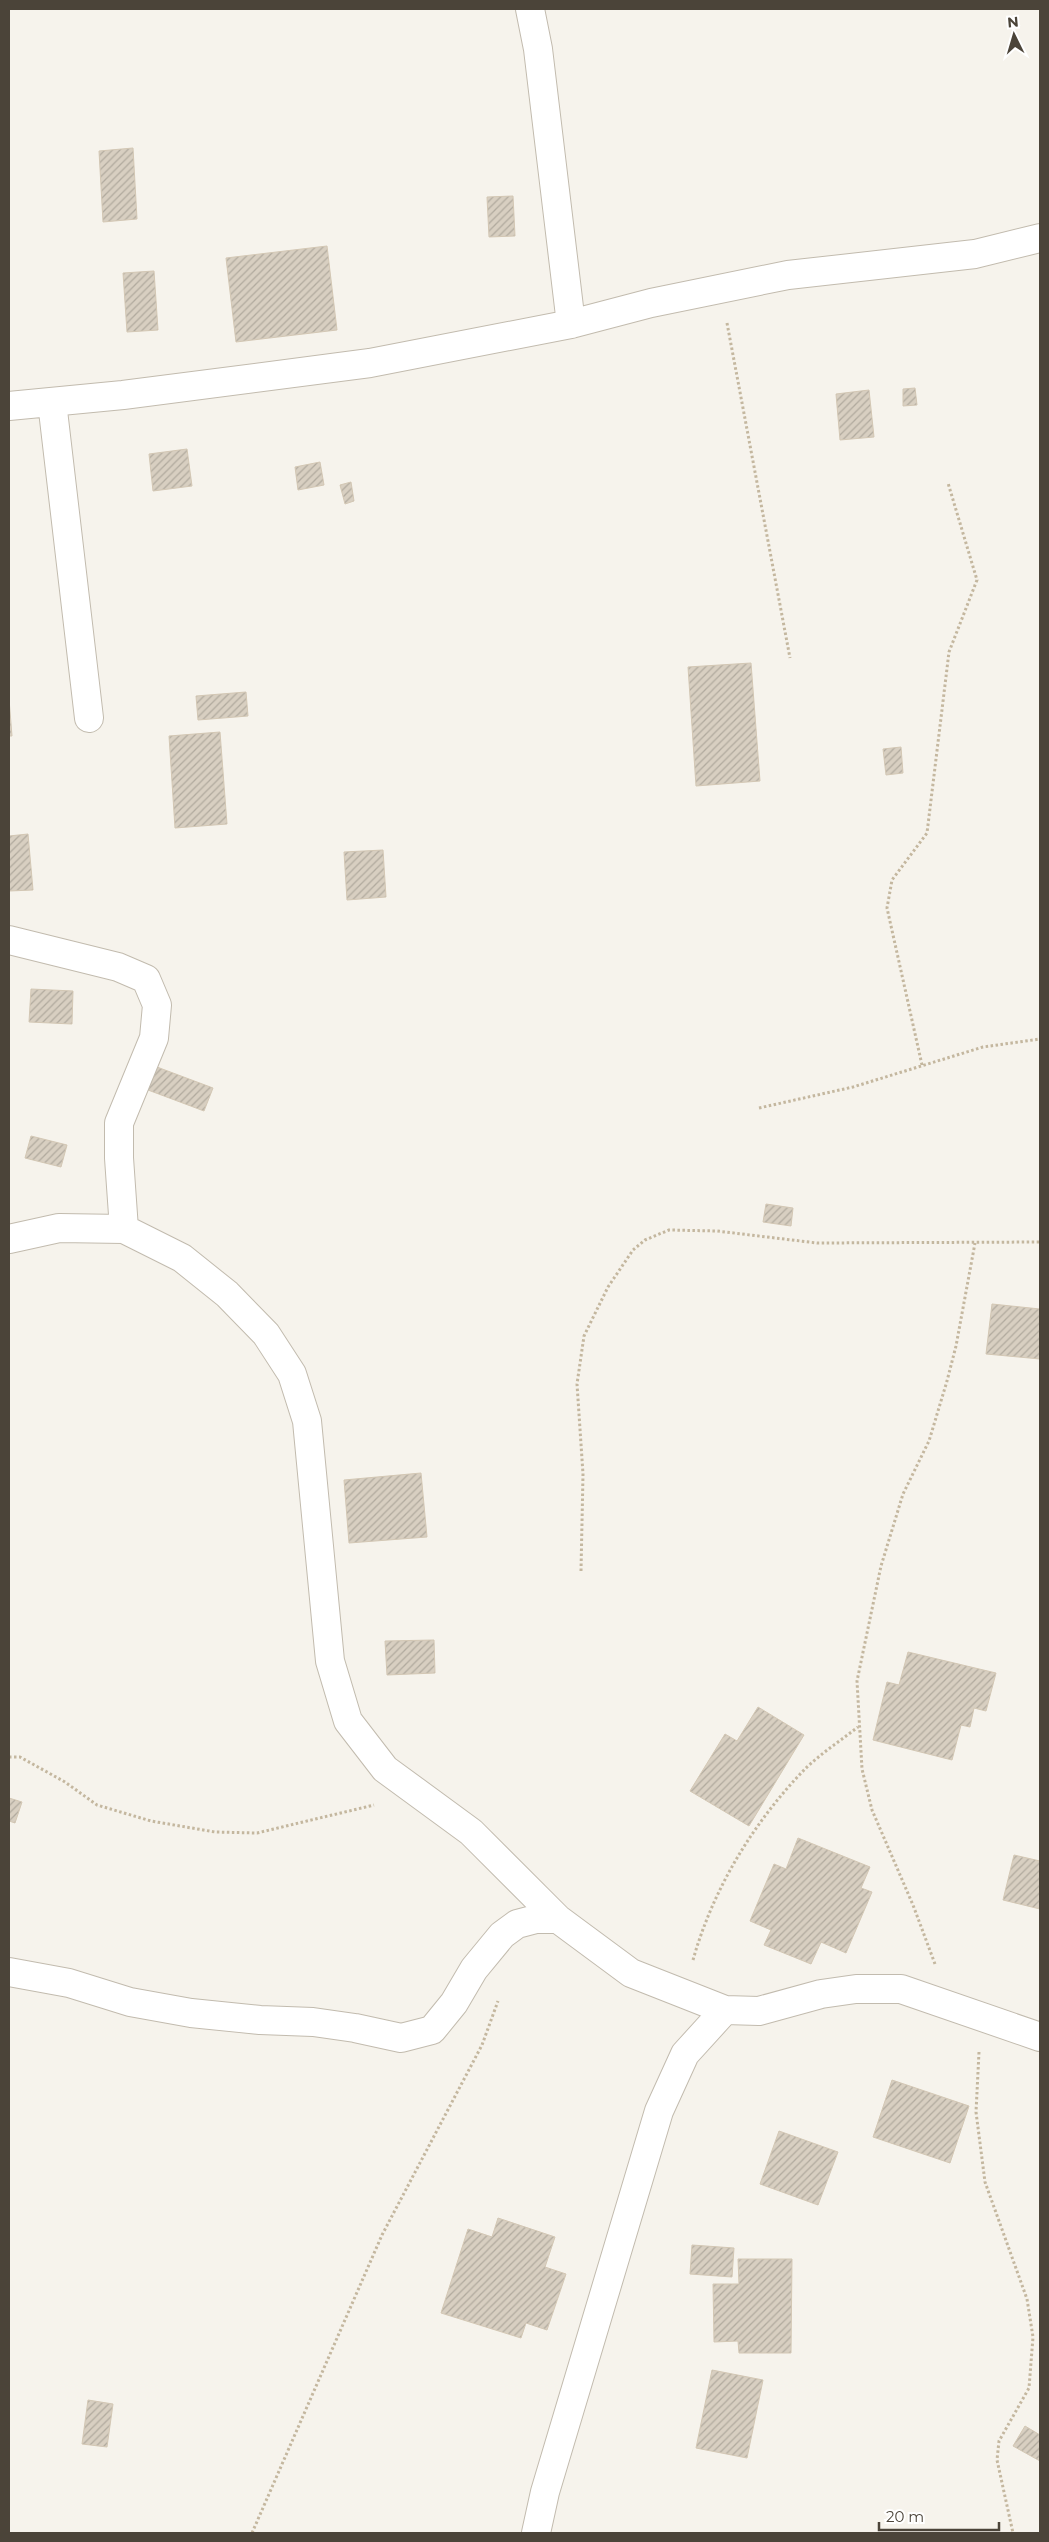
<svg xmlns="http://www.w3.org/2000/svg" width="1049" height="2542" font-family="Montserrat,sans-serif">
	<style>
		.building { fill: url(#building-hatch); stroke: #d3c7b4 }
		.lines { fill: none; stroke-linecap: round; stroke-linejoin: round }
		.minor-casing { stroke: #c2bbae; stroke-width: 30 }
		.path { stroke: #c4b79f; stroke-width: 3; stroke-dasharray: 2.5 2.5; stroke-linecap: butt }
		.minor { stroke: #fff; stroke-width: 28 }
	</style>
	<defs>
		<pattern id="building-hatch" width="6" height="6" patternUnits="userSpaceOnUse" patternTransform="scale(1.25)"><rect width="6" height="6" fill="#d8cfc1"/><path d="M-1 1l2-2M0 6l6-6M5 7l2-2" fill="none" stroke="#b1aa9e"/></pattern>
	</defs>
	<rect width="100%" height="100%" fill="#f6f3ec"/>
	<path class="building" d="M 133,148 L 137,219 L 103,222 L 99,151 Z
		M 513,196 L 515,236 L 489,237 L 487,197 Z
		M 327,246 L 337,330 L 236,342 L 226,258 Z
		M 154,271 L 158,330 L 127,332 L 123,273 Z
		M 915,388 L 917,405 L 903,406 L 903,389 Z
		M 869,390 L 874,437 L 840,440 L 836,394 Z
		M 187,449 L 192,486 L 153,491 L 149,454 Z
		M 320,462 L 324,485 L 298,490 L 295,467 Z
		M 351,482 L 354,501 L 345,504 L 340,485 Z
		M 751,663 L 760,781 L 696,786 L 688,667 Z
		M 246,692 L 248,716 L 198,720 L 196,696 Z
		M 9,699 L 12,736 L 9,736 Z
		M 220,732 L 227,824 L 175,828 L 169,736 Z
		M 901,747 L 903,773 L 886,775 L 883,749 Z
		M 28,834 L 33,890 L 9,891 L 9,836 Z
		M 383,850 L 386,897 L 347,900 L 344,852 Z
		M 31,989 L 73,991 L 72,1024 L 29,1022 Z
		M 157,1067 L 213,1088 L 204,1111 L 148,1090 Z
		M 31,1136 L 67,1145 L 61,1167 L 25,1158 Z
		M 766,1204 L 793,1208 L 791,1226 L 763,1222 Z
		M 992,1304 L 1040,1309 L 1040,1359 L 986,1354 Z
		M 421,1473 L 427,1537 L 349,1543 L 344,1480 Z
		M 434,1640 L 435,1673 L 387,1675 L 385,1641 Z
		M 908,1652 L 996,1673 L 986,1711 L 974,1708 L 970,1727 L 961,1725 L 952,1760 L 873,1740 L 887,1682 L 899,1685 Z
		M 758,1707 L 804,1735 L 749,1826 L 690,1791 L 725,1734 L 737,1741 Z
		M 9,1798 L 22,1802 L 15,1823 L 9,1821 Z
		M 798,1838 L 870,1867 L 861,1888 L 872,1892 L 846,1953 L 821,1942 L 811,1964 L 764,1945 L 771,1930 L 750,1921 L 774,1864 L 786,1869 Z
		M 1014,1855 L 1040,1861 L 1040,1909 L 1003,1900 Z
		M 892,2080 L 969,2106 L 950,2163 L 873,2137 Z
		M 779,2131 L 838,2152 L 818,2205 L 760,2184 Z
		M 498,2218 L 555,2237 L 545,2267 L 566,2274 L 547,2330 L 526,2323 L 521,2338 L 441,2313 L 468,2229 L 492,2237 Z
		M 692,2245 L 734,2248 L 732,2277 L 690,2274 Z
		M 738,2259 L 792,2259 L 791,2353 L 739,2353 L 738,2341 L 714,2342 L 713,2284 L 739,2284 Z
		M 712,2370 L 763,2380 L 747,2458 L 696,2448 Z
		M 88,2400 L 113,2404 L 107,2447 L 82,2444 Z
		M 1025,2426 L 1040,2435 L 1040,2461 L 1013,2446 Z"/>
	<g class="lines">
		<defs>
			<path id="minor" d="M 530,9 L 538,49 L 571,324
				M 52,402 L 89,718
				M 9,406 L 123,395 L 370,363 L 571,324 L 651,303 L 788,275 L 975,254 L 1040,238
				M 9,940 L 118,967 L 146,979 L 157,1005 L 154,1038 L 119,1123 L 119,1158 L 124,1229
				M 9,1239 L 59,1228 L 124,1229 L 182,1258 L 227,1294 L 266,1334 L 292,1374 L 307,1421 L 330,1661 L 348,1721 L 385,1769 L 471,1832 L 558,1919 L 631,1973 L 725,2010 L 759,2011 L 821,1994 L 856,1989 L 901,1989 L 1040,2037
				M 9,1972 L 69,1983 L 130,2002 L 191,2013 L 260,2020 L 313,2022 L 355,2028 L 401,2038 L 432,2030 L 454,2003 L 474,1969 L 502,1935 L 517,1924 L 536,1919 L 558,1919
				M 536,2533 L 545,2492 L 659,2111 L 685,2054 L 725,2010"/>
		</defs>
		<use href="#minor" class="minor-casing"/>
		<path class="path" d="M 727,323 L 790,658
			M 922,1065 L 887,908 L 892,880 L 927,833 L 949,652 L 977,580 L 948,483
			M 759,1108 L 853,1087 L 983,1047 L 1040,1039
			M 581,1571 L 583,1474 L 577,1384 L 584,1336 L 608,1287 L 633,1250 L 645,1240 L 669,1230 L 717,1231 L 817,1243 L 1040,1242
			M 9,1757 L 20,1757 L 65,1782 L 97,1805 L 151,1821 L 215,1832 L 257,1833 L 374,1805
			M 693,1960 C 713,1889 753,1823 804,1770 C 820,1754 840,1741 858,1727
			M 935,1964 L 913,1905 L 872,1810 L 862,1769 L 857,1681 L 881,1566 L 903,1494 L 929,1441 L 947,1381 L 956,1346 L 975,1243
			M 979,2052 L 976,2112 L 985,2182 L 1027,2299 L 1033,2337 L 1029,2388 L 999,2441 L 997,2460 L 1013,2533
			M 252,2533 L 382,2235 L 482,2045 L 498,2001"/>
		<use href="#minor" class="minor"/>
	</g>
	<rect width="1049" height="2542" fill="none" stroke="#4b4439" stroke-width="20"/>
	<g transform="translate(1014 35) rotate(355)" stroke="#ffffff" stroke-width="4" paint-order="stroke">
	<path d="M0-4L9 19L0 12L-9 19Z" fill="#4b4439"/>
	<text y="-8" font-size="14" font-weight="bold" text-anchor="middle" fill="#4b4439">N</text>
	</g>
	<path d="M879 2522v8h120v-8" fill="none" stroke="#4b4439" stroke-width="2.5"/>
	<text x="886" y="2522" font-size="15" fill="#4b4439" stroke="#ffffff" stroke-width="4" paint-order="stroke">20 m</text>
</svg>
